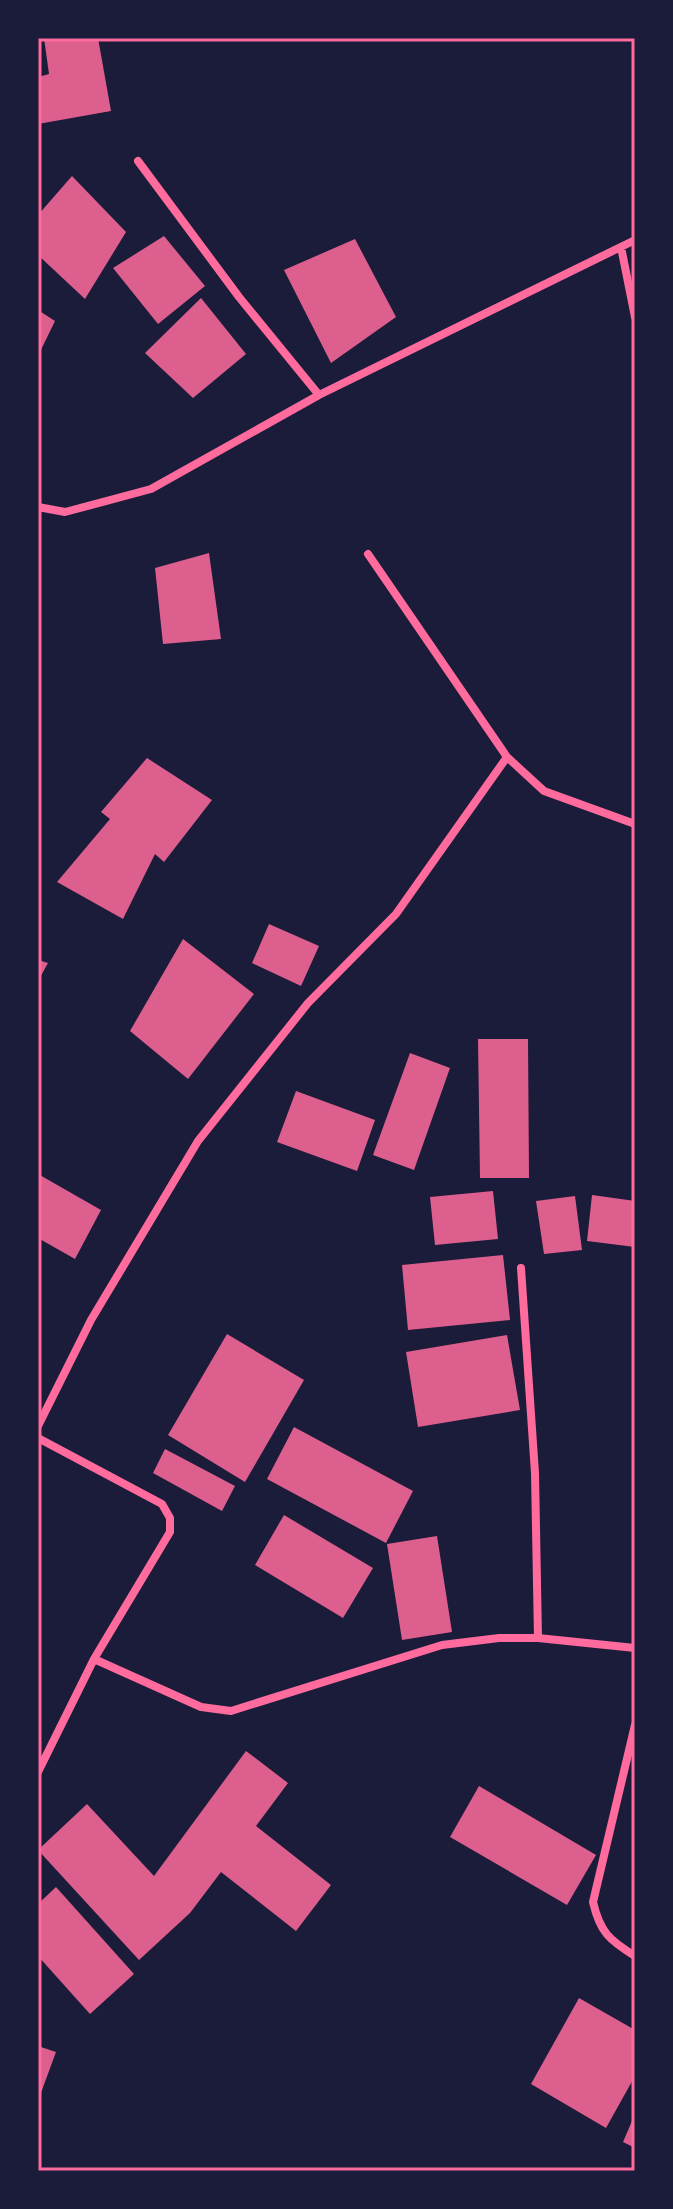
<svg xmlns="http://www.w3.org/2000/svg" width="673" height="2209" font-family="'Archivo Narrow',sans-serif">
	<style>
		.building { fill: #dd5f8e }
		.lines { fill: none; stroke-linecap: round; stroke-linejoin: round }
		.minor { stroke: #ff6b9d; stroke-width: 8 }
		.neatline { fill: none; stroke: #ff6b9d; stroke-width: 3 }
	</style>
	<rect width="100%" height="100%" fill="#1b1b3a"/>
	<path class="building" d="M 44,38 L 98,38 L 111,111 L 38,124 L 38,77 L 49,74 Z
		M 72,176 L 126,232 L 85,299 L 38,255 L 38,215 Z
		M 164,236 L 205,286 L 158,324 L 113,268 Z
		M 355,239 L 396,317 L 331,363 L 284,270 Z
		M 201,298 L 246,354 L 193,398 L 145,353 Z
		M 38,310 L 55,321 L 38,356 Z
		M 209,553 L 221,639 L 163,644 L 155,568 Z
		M 147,758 L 212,800 L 164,862 L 155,854 L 123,919 L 57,882 L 110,819 L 101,812 Z
		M 269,924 L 319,946 L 301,986 L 252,963 Z
		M 183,939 L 254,994 L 188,1079 L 130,1031 Z
		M 38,960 L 48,963 L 38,981 Z
		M 478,1039 L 528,1039 L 529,1178 L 480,1178 Z
		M 410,1053 L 450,1068 L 414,1170 L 373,1155 Z
		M 296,1091 L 375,1120 L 357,1171 L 277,1142 Z
		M 38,1174 L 101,1210 L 75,1259 L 38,1238 Z
		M 493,1191 L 498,1239 L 435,1245 L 430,1197 Z
		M 592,1195 L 635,1201 L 635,1247 L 587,1241 Z
		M 575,1196 L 582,1250 L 544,1254 L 536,1201 Z
		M 503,1255 L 510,1320 L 408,1330 L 402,1265 Z
		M 227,1334 L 304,1380 L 245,1482 L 168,1435 Z
		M 507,1335 L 520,1410 L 418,1427 L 406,1352 Z
		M 294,1427 L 413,1491 L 386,1543 L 267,1479 Z
		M 165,1449 L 235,1486 L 222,1511 L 153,1473 Z
		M 284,1515 L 373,1568 L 343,1618 L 255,1565 Z
		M 437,1536 L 452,1632 L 402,1640 L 387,1544 Z
		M 246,1751 L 288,1783 L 256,1826 L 331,1885 L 296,1931 L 221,1872 L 190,1913 L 139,1960 L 38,1850 L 87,1804 L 154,1876 Z
		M 479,1786 L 596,1855 L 567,1905 L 450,1837 Z
		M 56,1887 L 134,1974 L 90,2014 L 38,1956 L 38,1904 Z
		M 579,1998 L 635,2030 L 635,2076 L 606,2128 L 531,2084 Z
		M 38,2046 L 56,2052 L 38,2101 Z
		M 635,2114 L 635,2148 L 623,2142 Z"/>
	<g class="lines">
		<path class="minor" d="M 138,161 L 239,297 L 319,395
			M 621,247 L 635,317
			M 38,507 L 65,512 L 151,489 L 319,395 L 635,240
			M 368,554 L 507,757 L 544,791 L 635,824
			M 521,1268 L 535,1473 L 538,1638
			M 38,1426 L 91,1320 L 198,1141 L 308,1003 L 396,914 L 507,757
			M 38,1438 L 162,1504 L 170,1518 L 170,1532 L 94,1659
			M 635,1725 L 593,1902 C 600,1932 609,1940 635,1956
			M 38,1772 L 94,1659 L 201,1707 L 231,1711 L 442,1645 L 499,1638 L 538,1638 L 635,1648"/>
	</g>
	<rect width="673" height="2209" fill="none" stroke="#1b1b3a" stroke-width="80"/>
	<rect x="40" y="40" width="593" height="2129" class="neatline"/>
</svg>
